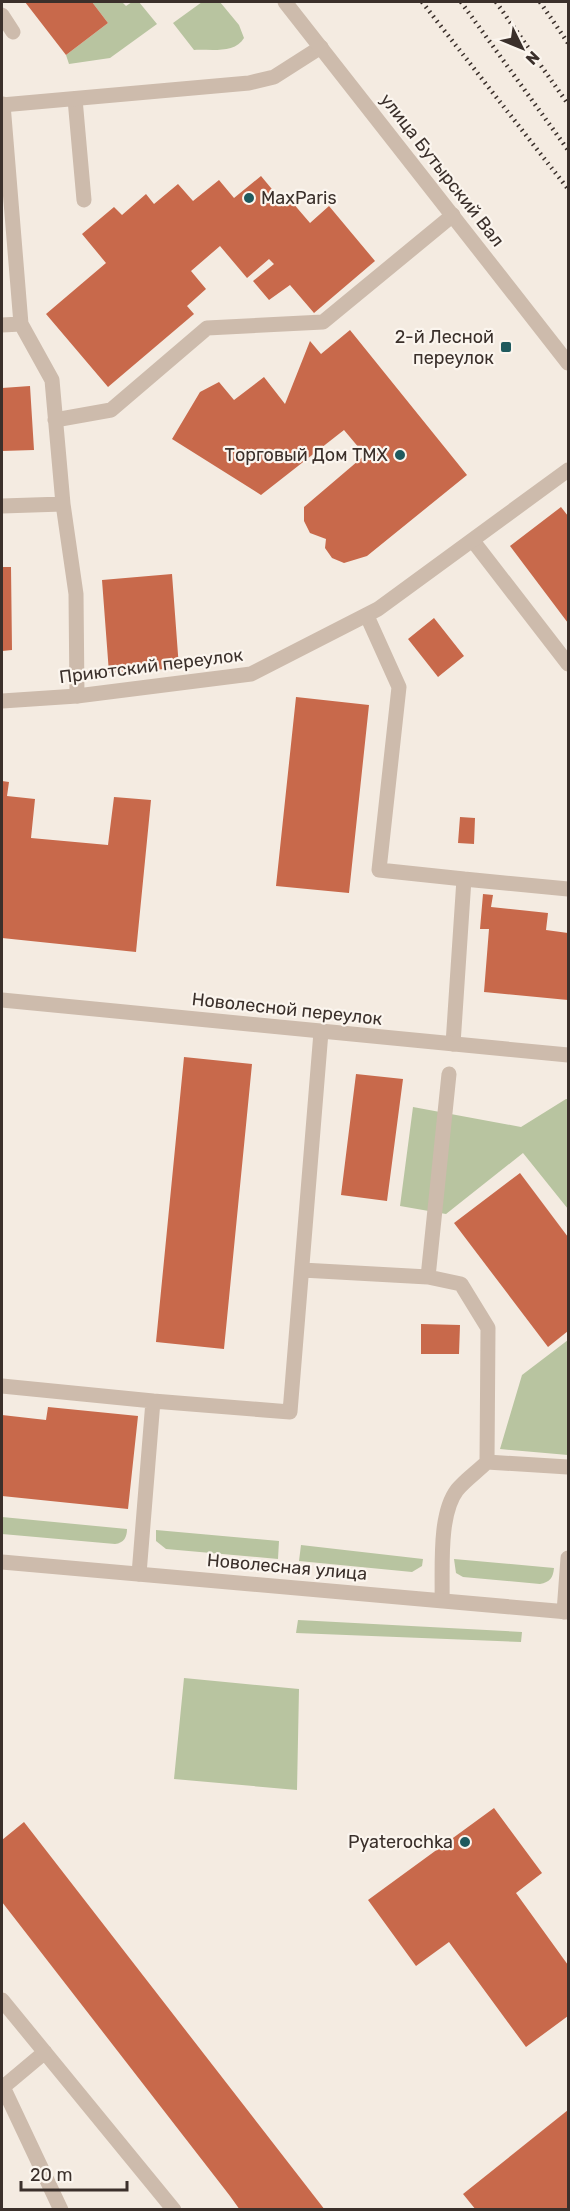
<svg xmlns="http://www.w3.org/2000/svg" width="570" height="2211" font-family="Rubik,sans-serif">
	<style>
		.green { fill: #b8c4a0 }
		.building { fill: #c8694b }
		.lines { fill: none; stroke-linecap: round; stroke-linejoin: round }
		.service { stroke: #cdbbac; stroke-width: 15 }
		.minor { stroke: #cdbbac; stroke-width: 15 }
		.tertiary { stroke: #cdbbac; stroke-width: 15 }
		.rail { stroke: #3b302b; stroke-width: 4.5; stroke-dasharray: 1.5 4.5; stroke-linecap: butt }
		.poi-dot { fill: #1f5a5e; stroke: #fbf5ee; stroke-width: 2 }
		.labels { text-anchor: middle; dominant-baseline: central; stroke-width: 4.5; stroke-linejoin: round; paint-order: stroke }
		.street-label { font-size: 18px; fill: #3b302b; stroke: #fbf5ee }
		.poi-label { font-size: 18px; fill: #3b302b; stroke: #fbf5ee; text-anchor: end }
	</style>
	<rect width="100%" height="100%" fill="#f4ebe1"/>
	<path class="green" d="M 92,2 L 122,2 L 126,6 L 132,2 L 139,2 L 157,24 L 110,58 L 69,64 L 66,55 L 108,23 Z
		M 202,2 L 220,2 L 239,25 L 244,38 C 235,54 211,49 194,50 L 173,23 Z
		M 566,1099 L 568,1099 L 568,1209 L 523,1153 L 446,1214 L 400,1206 L 413,1107 L 521,1127 Z
		M 568,1340 L 568,1455 L 500,1449 L 522,1375 Z
		M 2,1517 L 127,1529 C 127,1537 124,1543 115,1544 L 2,1534 Z
		M 156,1530 L 279,1541 L 278,1559 L 166,1549 L 156,1541 Z
		M 301,1545 L 423,1559 L 422,1566 L 412,1572 L 299,1561 Z
		M 454,1559 L 554,1568 C 553,1578 550,1582 540,1584 L 463,1577 L 456,1573 Z
		M 298,1620 L 522,1632 L 521,1642 L 296,1633 Z
		M 184,1678 L 299,1689 L 297,1790 L 174,1779 Z"/>
	<path class="building" d="M 25,2 L 92,2 L 108,23 L 66,55 Z
		M 261,176 L 281,200 L 286,195 L 310,223 L 329,206 L 375,261 L 314,313 L 290,285 L 269,300 L 253,281 L 274,264 L 269,259 L 247,278 L 220,246 L 191,271 L 206,289 L 187,306 L 194,314 L 108,387 L 46,314 L 106,263 L 82,234 L 114,207 L 122,215 L 146,194 L 154,204 L 178,184 L 193,201 L 219,180 L 234,198 Z
		M 350,330 L 467,475 L 367,556 L 344,563 L 332,558 L 325,548 L 326,539 L 310,533 L 304,521 L 304,507 L 365,455 L 344,430 L 261,495 L 172,439 L 200,392 L 219,382 L 234,400 L 264,377 L 285,404 L 310,341 L 321,354 Z
		M 30,386 L 34,450 L 2,451 L 2,388 Z
		M 561,507 L 568,516 L 568,623 L 510,546 Z
		M 2,567 L 11,567 L 12,650 L 2,651 Z
		M 172,574 L 179,668 L 109,673 L 102,580 Z
		M 434,618 L 464,656 L 438,677 L 408,639 Z
		M 296,697 L 369,705 L 349,893 L 276,886 Z
		M 2,781 L 9,782 L 7,796 L 35,799 L 31,838 L 108,845 L 114,797 L 151,800 L 136,952 L 2,938 Z
		M 460,817 L 475,818 L 474,844 L 458,843 Z
		M 483,894 L 493,895 L 491,907 L 548,913 L 546,930 L 568,933 L 568,1000 L 484,992 L 489,929 L 480,929 Z
		M 184,1057 L 252,1064 L 224,1349 L 156,1342 Z
		M 356,1074 L 403,1079 L 387,1201 L 341,1195 Z
		M 520,1173 L 568,1237 L 568,1331 L 548,1347 L 454,1223 Z
		M 421,1324 L 460,1325 L 459,1354 L 421,1354 Z
		M 48,1407 L 138,1416 L 128,1509 L 2,1496 L 2,1415 L 46,1420 Z
		M 494,1808 L 542,1873 L 516,1893 L 568,1965 L 568,2016 L 526,2047 L 449,1942 L 416,1966 L 368,1900 Z
		M 24,1822 L 325,2210 L 240,2210 L 230,2196 L 2,1902 L 2,1840 Z
		M 568,2110 L 568,2210 L 476,2210 L 463,2194 Z"/>
	<g class="lines">
		<path class="service" d="M 2,15 L 13,32
			M 75,99 L 84,200
			M 3,104 L 21,324 L 52,380 L 63,504
			M 2,325 L 21,324
			M 55,420 L 111,410 L 207,328 L 323,322 L 453,215
			M 2,506 L 63,504 L 76,594 L 77,696
			M 473,541 L 568,664
			M 367,616 L 399,687 L 379,870 L 464,879
			M 453,1044 L 464,879 L 568,889
			M 302,1270 L 428,1277 L 461,1284 L 488,1328 L 487,1462 L 568,1467
			M 428,1277 L 449,1074
			M 2,1386 L 153,1401
			M 139,1574 L 153,1401 L 290,1412 L 321,1032
			M 442,1600 C 443,1570 438,1515 457,1490 C 465,1480 478,1471 487,1462
			M 564,1612 L 568,1558
			M 2,2000 L 174,2210
			M 3,2087 L 61,2210
			M 2,2088 L 45,2052"/>
		<path class="minor" d="M 2,105 L 249,83 L 274,77 L 321,47
			M 2,701 L 77,696 L 251,674 L 378,609 L 568,470
			M 2,1000 L 568,1055"/>
		<path class="tertiary" d="M 285,2 L 568,363
			M 2,1562 L 568,1612"/>
		<path class="rail" d="M 422,2 L 568,189
			M 461,2 L 568,150
			M 496,2 L 568,104
			M 540,2 L 568,43"/>
	</g>
	<g class="poi-dot">
		<circle cx="249" cy="198" r="6"/>
		<rect x="500" y="341" width="12" height="12" rx="3"/>
		<circle cx="400" cy="455" r="6"/>
		<circle cx="465" cy="1842" r="6"/>
	</g>
	<g class="labels">
		<g class="street-label">
			<text transform="translate(442 170) rotate(52)">улица Бутырский Вал</text>
			<text transform="translate(151 666) rotate(-7)">Приютский переулок</text>
			<text transform="translate(287 1009) rotate(6)">Новолесной переулок</text>
			<text transform="translate(287 1567) rotate(5)">Новолесная улица</text>
		</g>
		<g class="poi-label">
			<text x="261" y="198" text-anchor="start">MaxParis</text>
			<text x="494" y="337">2-й Лесной<tspan x="494" dy="21">переулок</tspan></text>
			<text x="388" y="455">Торговый Дом ТМХ</text>
			<text x="453" y="1842">Pyaterochka</text>
		</g>
	</g>
	<rect width="570" height="2211" fill="none" stroke="#3b302b" stroke-width="6"/>
	<g transform="translate(522 48) rotate(133)" stroke="#fbf5ee" stroke-width="4.5" paint-order="stroke">
	<path d="M0-4.5L10 22L0 15L-10 22Z" fill="#3b302b"/>
	<text y="-9" font-size="16" font-weight="bold" text-anchor="middle" fill="#3b302b">N</text>
	</g>
	<path d="M21 2181v9h106v-9" fill="none" stroke="#3b302b" stroke-width="3"/>
	<text x="30" y="2181" font-size="18" fill="#3b302b" stroke="#fbf5ee" stroke-width="4.5" paint-order="stroke">20 m</text>
</svg>
